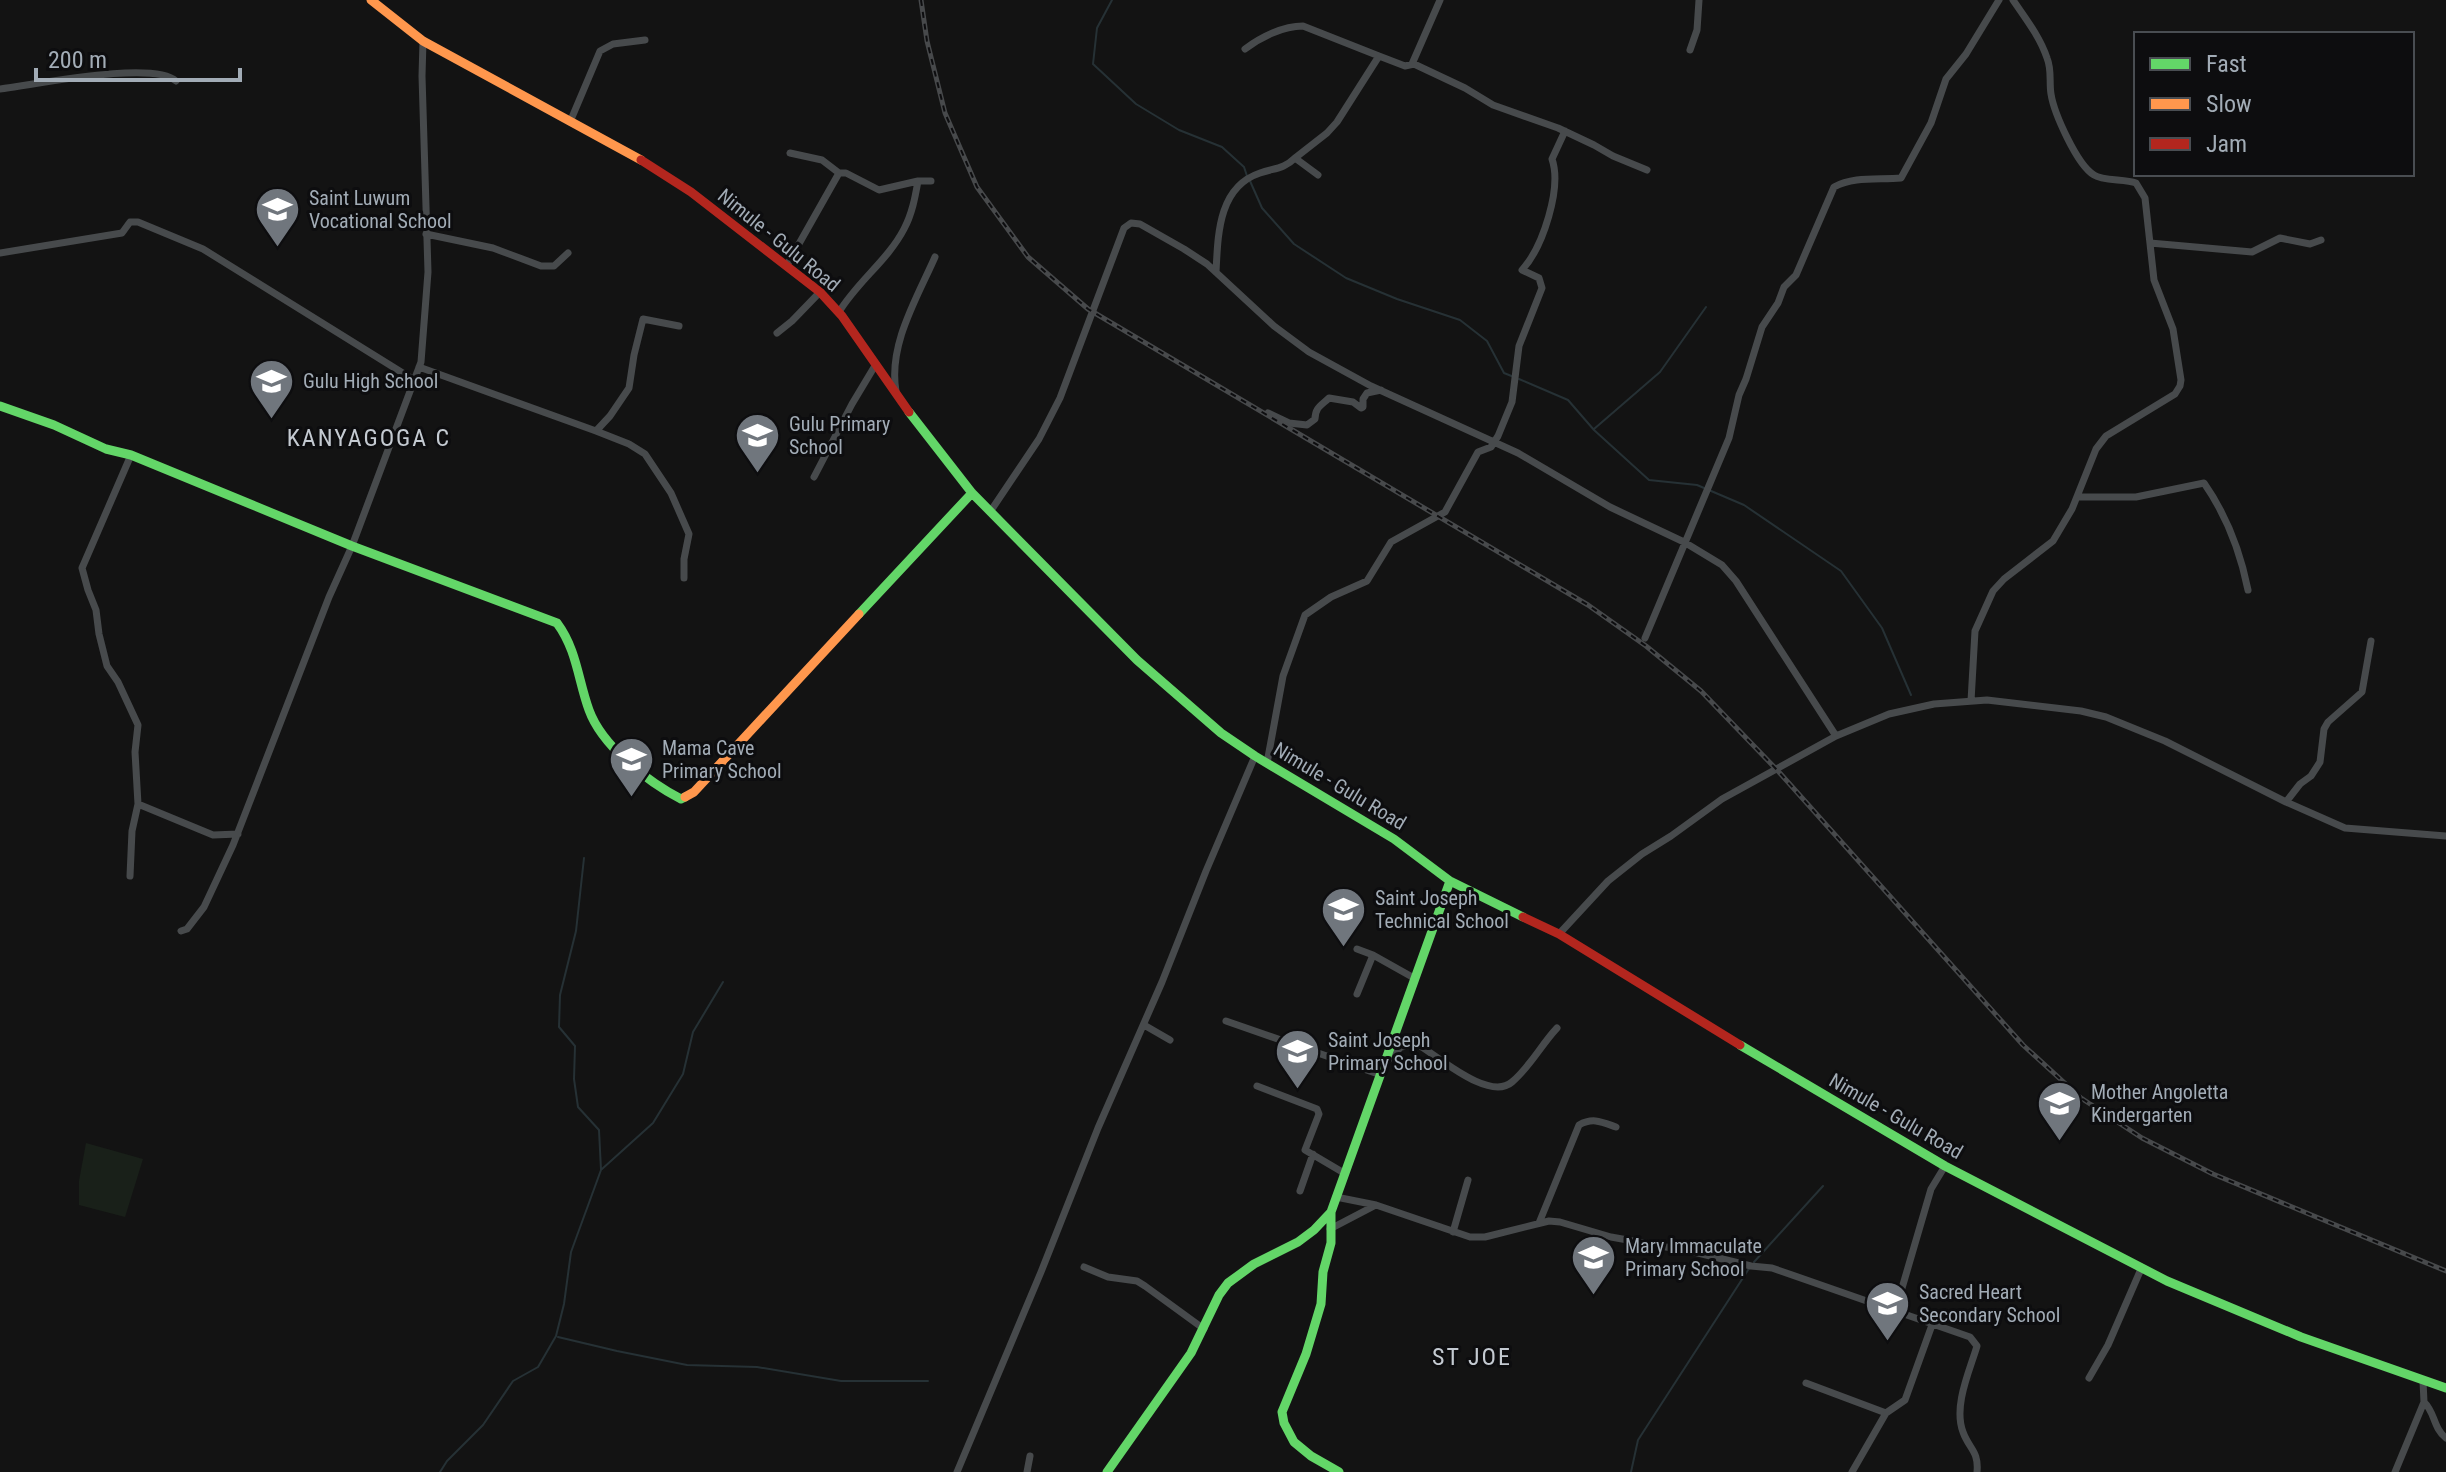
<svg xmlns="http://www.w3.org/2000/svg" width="2446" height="1472" font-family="'Roboto Condensed',sans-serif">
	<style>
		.green { fill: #192019 }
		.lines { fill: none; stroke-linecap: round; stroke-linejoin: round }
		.stream { stroke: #263135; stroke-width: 2 }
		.street { stroke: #474a4c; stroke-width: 7 }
		.fast { stroke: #63d668; stroke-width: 9 }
		.slow { stroke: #ff974d; stroke-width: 9 }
		.jam { stroke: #b3261e; stroke-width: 9 }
		.rail-casing { stroke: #47494b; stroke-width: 5 }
		.rail { stroke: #0d0d0f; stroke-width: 2; stroke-dasharray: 6; stroke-linecap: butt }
		.labels { text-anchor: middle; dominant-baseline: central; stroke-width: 6; stroke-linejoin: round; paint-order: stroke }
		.poi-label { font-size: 20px; fill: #a2acb6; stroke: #0d0d0f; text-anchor: start }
		.street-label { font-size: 20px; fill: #a2acb6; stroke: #0d0d0f }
		.quarter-label { font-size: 24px; letter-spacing: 2px; fill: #c4cad1; stroke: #0d0d0f }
	</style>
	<rect width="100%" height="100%" fill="#131313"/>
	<path class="green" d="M 86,1143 L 143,1159 L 125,1217 L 79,1205 L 79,1181 Z"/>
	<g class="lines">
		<path class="stream" d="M 1112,0 L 1097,28 L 1093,64 L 1136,104 L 1179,130 L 1222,147 L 1244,167 L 1247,176
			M 1250,181 L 1262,208 L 1294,244 L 1346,278 L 1397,299 L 1460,320 L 1487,341 L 1504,373 L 1514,377
			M 1519,379 L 1568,400 L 1594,430 L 1649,480 L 1697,485 L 1744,505 L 1841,571 L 1882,628 L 1911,695
			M 1594,429 L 1660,372 L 1706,307
			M 602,1169 L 653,1123 L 683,1074 L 693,1032 L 723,982
			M 1754,1262 L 1823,1186
			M 558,1337 L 617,1351 L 687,1365 L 757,1367 L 841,1381 L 928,1381
			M 440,1472 L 447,1461 L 483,1425 L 513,1381 L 538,1367 L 556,1336 L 564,1304 L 571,1252 L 601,1170 L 599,1130 L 578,1107 L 574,1079 L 575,1046 L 559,1027 L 560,995 L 576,931 L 584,858
			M 1631,1472 L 1638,1440 L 1750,1267"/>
		<path class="street" d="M 1245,49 C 1261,37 1283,26 1303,26 L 1379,56
			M 1690,50 L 1697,30 L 1699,0
			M 1412,64 L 1440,0
			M 0,89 C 34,85 153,60 176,81
			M 570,122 L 600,51 L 613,44 L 645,40
			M 790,153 L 822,160 L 839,173
			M 1318,175 L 1295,158 L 1327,133 L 1337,122 L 1379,56 L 1405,66 L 1414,64 L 1465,88 L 1493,105 L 1558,128 L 1594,145 L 1613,156 L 1647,170
			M 426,234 L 493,248 L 541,266 L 554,266 L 568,253
			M 2150,243 L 2252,252 L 2280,238 L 2310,244 L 2321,240
			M 0,253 L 122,233 L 130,222 L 138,222 L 203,249 L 414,380
			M 787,265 L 839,173 L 846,173 L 879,190 L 918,181 L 931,181
			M 1216,272 C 1218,235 1218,187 1260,173 C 1274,168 1284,169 1295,158
			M 839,312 C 857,282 888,260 904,229 C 912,214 915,198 918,181
			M 777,333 L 792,321 L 820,292
			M 419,367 L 596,431 L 610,416 L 629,388 L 634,355 L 643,319 L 679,326
			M 896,391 C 888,345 917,298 935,257
			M 1268,413 L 1289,423 L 1307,425 L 1315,419 C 1315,407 1322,405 1329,398 L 1353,402 L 1361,408 L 1363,407 L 1363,399 L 1367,393 L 1381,390
			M 596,431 L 629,444 L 645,454 L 671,493 L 689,534 L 684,559 L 684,578
			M 814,477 L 852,404 L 876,364
			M 2077,497 L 2136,497 L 2204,483 C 2227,516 2240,550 2248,590
			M 990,512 L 1039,439 L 1060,398 L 1124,228 L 1131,223 L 1140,224 L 1184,249 L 1207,264 L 1274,326 L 1309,352 L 1371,386 L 1518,453 L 1610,507 L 1684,542 L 1722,565 L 1736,581 L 1836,736
			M 1645,638 L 1729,438 L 1739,395 L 1746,379 L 1762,327 L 1778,303 L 1784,287 L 1796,275 L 1834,187 C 1854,176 1878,180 1901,178 L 1931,123 L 1946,79 L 1966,54 L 1999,0
			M 1971,701 L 1975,631 L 1993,591 L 2004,579 L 2053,541 L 2072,509 L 2096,449 L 2106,436 L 2175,394 L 2180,386 L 2181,380 L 2173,329 L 2154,280 L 2145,198 L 2136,183 C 2125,179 2102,181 2094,175 C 2077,165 2054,113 2051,94 C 2049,82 2052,70 2047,58 C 2040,37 2026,19 2013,0
			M 1267,763 L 1283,676 L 1305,615 L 1331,597 L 1367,581 L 1391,542 L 1445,512 L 1478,452 L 1491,447 L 1498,436 L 1512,402 L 1519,346 L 1542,288 L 1539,278 L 1522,270 C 1543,247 1562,188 1552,159 L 1565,131
			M 2286,802 L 2300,784 L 2311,776 L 2320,762 L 2324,729 L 2328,722 L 2362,692 L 2371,641
			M 138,804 L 213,835 L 238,834
			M 130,876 L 132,831 L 138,804 L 135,752 L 138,725 L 118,682 L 107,666 L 99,634 L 96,610 L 88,590 L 82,568 L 131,455
			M 181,931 L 187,929 L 204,907 L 233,845 L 329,597 L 352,546 L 421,362 L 428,272 L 422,76 L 423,41
			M 1559,934 L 1608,881 L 1642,854 L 1671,836 L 1722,799 L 1836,736 L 1889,714 L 1934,704 L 1987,700 L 2081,711 L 2106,717 L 2165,741 L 2286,802 L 2345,828 L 2446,836
			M 1357,949 L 1373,955 L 1414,978
			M 1357,994 L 1373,955
			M 1226,1021 L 1381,1075
			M 1144,1025 L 1170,1040
			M 1387,1061 L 1401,1047 L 1417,1044 C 1438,1056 1489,1102 1512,1082 C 1530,1067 1541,1045 1557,1028
			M 1257,1086 L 1317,1109 L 1319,1114 L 1305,1150 L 1344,1173
			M 1300,1191 L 1313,1154
			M 1336,1197 L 1376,1205 L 1470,1237 L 1485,1237 L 1549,1221 L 1560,1222 L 1611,1237 L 1694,1252 L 1751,1266 L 1772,1268 L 1970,1337 L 1977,1346 C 1970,1370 1953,1406 1963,1432 C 1969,1449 1979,1451 1977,1472
			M 1539,1223 L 1579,1125 C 1593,1117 1602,1122 1616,1127
			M 1330,1229 L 1374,1206
			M 1453,1232 L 1468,1180
			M 1084,1267 L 1108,1277 L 1137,1281 L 1145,1286 L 1204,1329
			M 1895,1312 L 1931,1189 L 1945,1166
			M 2089,1378 L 2108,1345 L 2141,1269
			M 1806,1383 L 1886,1413 L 1905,1400 L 1932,1325
			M 2424,1402 C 2435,1412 2433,1428 2446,1438
			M 957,1472 L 1041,1272 L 1098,1128 L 1162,982 L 1206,871 L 1255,756
			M 1027,1472 L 1030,1456
			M 1852,1472 L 1886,1413
			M 2395,1472 L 2424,1402 L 2423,1381"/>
		<path class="fast" d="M 0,406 L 54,425 L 106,449 L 131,455 L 352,546 L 557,623 C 577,650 578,680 589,710 C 602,746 648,782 681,799 L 685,797
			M 909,412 L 972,493 L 1137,660 L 1221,733 L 1255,756 L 1394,839 L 1450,881 L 1523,917
			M 859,614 L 972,493
			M 1740,1045 L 1945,1166 L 2167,1281 L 2301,1337 L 2446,1388
			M 1331,1212 L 1331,1243 L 1323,1272 L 1321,1304 L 1306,1354 L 1282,1412 L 1284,1423 L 1294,1442 L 1311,1456 L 1339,1472
			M 1107,1472 L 1191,1353 L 1219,1295 L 1228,1283 L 1254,1264 L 1298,1242 L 1314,1230 L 1331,1212 L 1450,881"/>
		<path class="slow" d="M 371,0 L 423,41 L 641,160
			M 685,797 L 694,792 L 859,614"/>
		<path class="jam" d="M 641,160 L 691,192 L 820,292 L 842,316 L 909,412
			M 1523,917 L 1559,934 L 1740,1045"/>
		<defs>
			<path id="rail" d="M 921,0 L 927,41 L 945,113 L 977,187 L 1028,257 L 1088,309 L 1588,605 L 1646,646 L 1701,691 L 1778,771 L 2023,1045 L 2081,1098 L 2142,1138 L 2213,1174 L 2446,1271"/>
		</defs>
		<use href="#rail" class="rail-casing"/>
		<use href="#rail" class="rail"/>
	</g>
	<defs>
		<symbol id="school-pin" viewBox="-11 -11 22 30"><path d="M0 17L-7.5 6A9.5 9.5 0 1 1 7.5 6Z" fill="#70767d" stroke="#0d0d0f"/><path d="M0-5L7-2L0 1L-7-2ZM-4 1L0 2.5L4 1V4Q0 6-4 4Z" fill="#fff"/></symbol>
	</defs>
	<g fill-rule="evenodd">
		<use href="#school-pin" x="252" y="184" width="51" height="69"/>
		<use href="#school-pin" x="246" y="356" width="51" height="69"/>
		<use href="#school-pin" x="732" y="410" width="51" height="69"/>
		<use href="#school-pin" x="606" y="734" width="51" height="69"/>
		<use href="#school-pin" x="1318" y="884" width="51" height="69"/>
		<use href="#school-pin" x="1272" y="1026" width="51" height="69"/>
		<use href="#school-pin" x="2034" y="1078" width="51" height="69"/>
		<use href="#school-pin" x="1568" y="1232" width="51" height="69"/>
		<use href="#school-pin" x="1862" y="1278" width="51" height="69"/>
	</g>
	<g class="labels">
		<g class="poi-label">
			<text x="309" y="198">Saint Luwum<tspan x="309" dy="23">Vocational School</tspan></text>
			<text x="303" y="381">Gulu High School</text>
			<text x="789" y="424">Gulu Primary<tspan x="789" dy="23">School</tspan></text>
			<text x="662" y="748">Mama Cave<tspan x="662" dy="23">Primary School</tspan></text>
			<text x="1375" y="898">Saint Joseph<tspan x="1375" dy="23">Technical School</tspan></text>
			<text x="1328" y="1040">Saint Joseph<tspan x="1328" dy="23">Primary School</tspan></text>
			<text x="2091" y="1092">Mother Angoletta<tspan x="2091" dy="23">Kindergarten</tspan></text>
			<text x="1625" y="1246">Mary Immaculate<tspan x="1625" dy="23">Primary School</tspan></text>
			<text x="1919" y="1292">Sacred Heart<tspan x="1919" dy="23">Secondary School</tspan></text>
		</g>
		<g class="street-label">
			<text transform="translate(779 240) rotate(39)">Nimule - Gulu Road</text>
			<text transform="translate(1340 786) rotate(31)">Nimule - Gulu Road</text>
			<text transform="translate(1896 1116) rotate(30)">Nimule - Gulu Road</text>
		</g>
		<g class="quarter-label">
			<text x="369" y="438">KANYAGOGA C</text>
			<text x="1472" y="1357">ST JOE</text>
		</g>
	</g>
	<rect x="2134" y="32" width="280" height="144" fill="#0d0d0f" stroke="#494d52" stroke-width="2"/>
	<rect x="2150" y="58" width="40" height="12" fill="#63d668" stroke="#494d52" stroke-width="2"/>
	<text x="2206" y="72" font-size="24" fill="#a2acb6">Fast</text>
	<rect x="2150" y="98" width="40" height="12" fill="#ff974d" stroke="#494d52" stroke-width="2"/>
	<text x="2206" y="112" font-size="24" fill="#a2acb6">Slow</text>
	<rect x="2150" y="138" width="40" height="12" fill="#b3261e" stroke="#494d52" stroke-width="2"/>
	<text x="2206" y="152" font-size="24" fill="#a2acb6">Jam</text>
	<path d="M36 68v12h204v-12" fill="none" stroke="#a2acb6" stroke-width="4"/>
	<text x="48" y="68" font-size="24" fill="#a2acb6" stroke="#0d0d0f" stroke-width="6" paint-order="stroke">200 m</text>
</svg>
